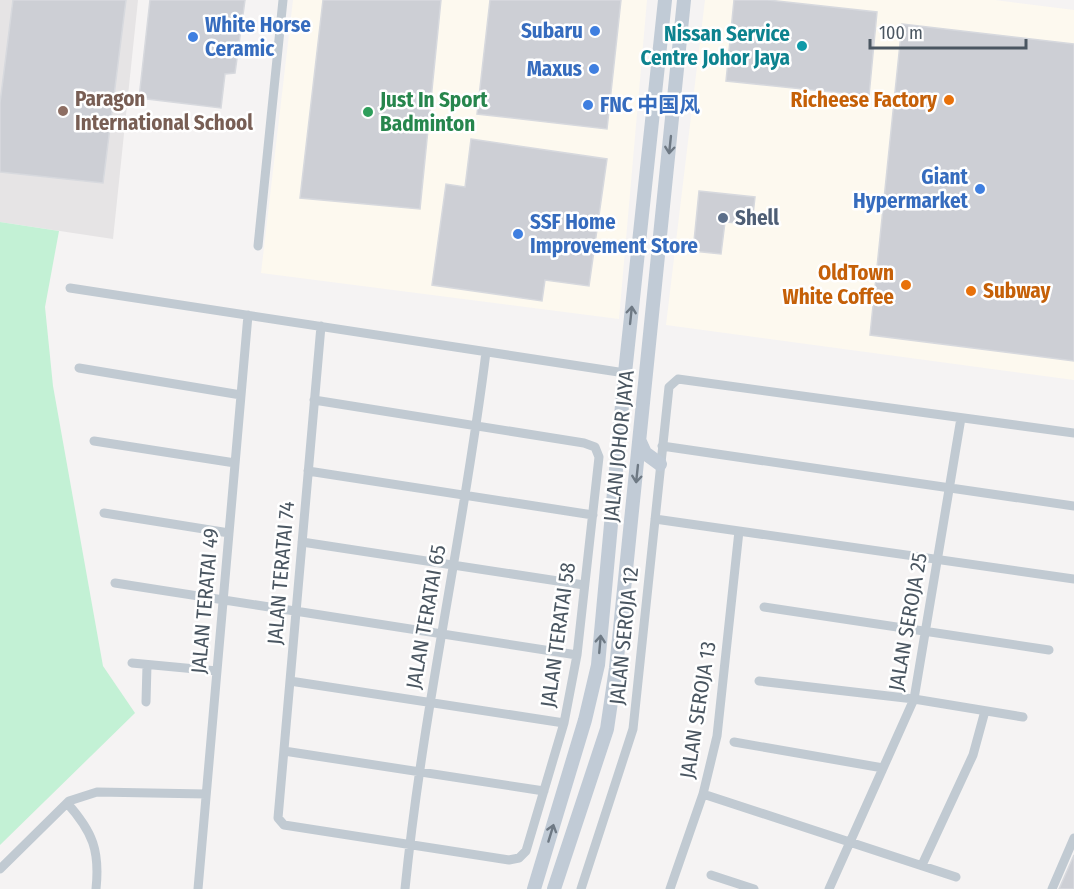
<svg xmlns="http://www.w3.org/2000/svg" width="1074" height="889" font-family="'Fira Sans Condensed','Noto Sans SC',sans-serif">
	<style>
		.commercial { fill: #fdf9ef }
		.education { fill: #e6e4e5 }
		.green { fill: #c3f1d5 }
		.building { fill: #cdcfd5; stroke: #d7d9de; stroke-width: 1.5 }
		.lines { fill: none; stroke-linecap: round; stroke-linejoin: round }
		.minor { stroke: #c1cad2; stroke-width: 9 }
		.secondary { stroke: #c1cbd6; stroke-width: 14 }
		.oneway { stroke: #6e7984 }
		.shop-dot { fill: #3f7fe0; stroke: #fff; stroke-width: 2 }
		.culture-dot { fill: #0f9aa8; stroke: #fff; stroke-width: 2 }
		.food-dot { fill: #e8710a; stroke: #fff; stroke-width: 2 }
		.education-dot { fill: #8d6e63; stroke: #fff; stroke-width: 2 }
		.leisure-dot { fill: #2e9e5b; stroke: #fff; stroke-width: 2 }
		.service-dot { fill: #5c6f8a; stroke: #fff; stroke-width: 2 }
		.labels { text-anchor: middle; dominant-baseline: central; stroke-width: 5; stroke-linejoin: round; paint-order: stroke }
		.shop-label { font-size: 21px; font-weight: bold; fill: #366cbe; stroke: #fff; text-anchor: start }
		.culture-label { font-size: 21px; font-weight: bold; fill: #0d838f; stroke: #fff; text-anchor: end }
		.education-label { font-size: 21px; font-weight: bold; fill: #785e54; stroke: #fff; text-anchor: start }
		.leisure-label { font-size: 21px; font-weight: bold; fill: #27864d; stroke: #fff; text-anchor: start }
		.food-label { font-size: 21px; font-weight: bold; fill: #c56008; stroke: #fff; text-anchor: end }
		.service-label { font-size: 21px; font-weight: bold; fill: #4e5e75; stroke: #fff; text-anchor: start }
		.street-label { font-size: 21px; fill: #4a5661; stroke: #fff }
	</style>
	<rect width="100%" height="100%" fill="#f5f3f3"/>
	<path class="commercial" d="M 293,0 L 647,0 L 619,319 L 261,273 Z
		M 705,0 L 995,0 L 1074,10 L 1074,380 L 666,325 Z"/>
	<path class="education" d="M 0,0 L 138,0 L 113,239 L 0,222 Z"/>
	<path class="green" d="M 0,222 L 59,231 L 45,307 L 53,386 L 103,666 L 135,713 L 0,845 Z"/>
	<path class="building" d="M 13,0 L 126,0 L 103,183 L 0,172 L 0,103 Z
		M 150,0 L 245,0 L 235,73 L 225,74 L 221,108 L 139,98 Z
		M 323,0 L 441,0 L 420,209 L 300,198 Z
		M 490,0 L 621,0 L 607,129 L 477,114 Z
		M 734,0 L 768,0 L 877,12 L 869,96 L 726,81 Z
		M 902,24 L 1074,44 L 1074,361 L 870,335 Z
		M 471,139 L 607,159 L 589,286 L 545,280 L 542,301 L 432,285 L 446,184 L 465,187 Z
		M 699,191 L 755,197 L 752,224 L 725,222 L 721,254 L 693,251 Z
		M 1074,855 L 1074,889 L 1059,889 Z"/>
	<g class="lines">
		<path class="minor" d="M 258,246 L 283,0
			M 70,288 L 625,373
			M 79,368 L 241,395
			M 314,400 L 584,443 L 595,447 L 599,457 L 577,655 L 564,723 L 526,851 L 519,858 L 509,860 L 284,825 L 278,818 C 292,654 306,490 321,326
			M 94,441 L 235,463
			M 662,446 L 1074,506
			M 308,471 L 593,515
			M 104,513 L 229,533
			M 655,519 L 1074,579
			M 302,542 L 584,585
			M 115,583 L 577,655
			M 764,607 L 1049,650
			M 132,663 L 217,671
			M 290,681 L 564,723
			M 759,681 L 914,699 L 1023,717
			M 146,702 L 147,665
			M 734,742 L 883,768
			M 284,751 L 544,791
			M 703,794 L 956,877
			M 67,803 C 93,832 100,851 96,889
			M 922,865 L 973,755 L 985,711
			M 0,869 L 69,801 L 97,792 L 206,794
			M 711,875 L 754,889
			M 198,889 L 248,315
			M 405,889 C 423,709 464,531 486,352
			M 581,889 L 633,729 L 669,387 L 678,379 L 1074,433
			M 670,889 L 703,794 L 717,736 L 739,531
			M 829,889 L 914,699 L 961,418
			M 1052,889 L 1074,838"/>
		<path class="secondary" d="M 640,442 L 645,453 L 660,464
			M 534,889 L 585,720 L 598,665 L 625,373 L 665,0
			M 554,889 L 607,729 L 616,668 L 684,0"/>
	</g>
	<defs><path id="oneway-shaft" d="M-6 0H5M1.5-3L5.5 0L1.5 3" fill="none" stroke-width="1.6" stroke-linecap="round" stroke-linejoin="round" transform="scale(1.5)"/></defs>
	<g class="oneway">
		<use href="#oneway-shaft" transform="translate(670 145) rotate(96)"/>
		<use href="#oneway-shaft" transform="translate(631 315) rotate(-84)"/>
		<use href="#oneway-shaft" transform="translate(637 474) rotate(96)"/>
		<use href="#oneway-shaft" transform="translate(600 644) rotate(-85)"/>
		<use href="#oneway-shaft" transform="translate(551 833) rotate(-73)"/>
	</g>
	<g class="shop-dot">
		<circle cx="595" cy="31" r="6"/>
		<circle cx="193" cy="37" r="6"/>
		<circle cx="594" cy="69" r="6"/>
		<circle cx="588" cy="105" r="6"/>
		<circle cx="980" cy="189" r="6"/>
		<circle cx="518" cy="234" r="6"/>
	</g>
	<circle class="culture-dot" cx="802" cy="46" r="6"/>
	<g class="food-dot">
		<circle cx="949" cy="100" r="6"/>
		<circle cx="906" cy="285" r="6"/>
		<circle cx="971" cy="291" r="6"/>
	</g>
	<circle class="education-dot" cx="63" cy="111" r="6"/>
	<circle class="leisure-dot" cx="368" cy="112" r="6"/>
	<circle class="service-dot" cx="723" cy="218" r="6"/>
	<g class="labels">
		<g class="shop-label">
			<text x="205" y="25">White Horse<tspan x="205" dy="24">Ceramic</tspan></text>
			<text x="583" y="31" text-anchor="end">Subaru</text>
			<text x="582" y="69" text-anchor="end">Maxus</text>
			<text x="600" y="105">FNC 中国风</text>
			<text x="968" y="177" text-anchor="end">Giant<tspan x="968" dy="24">Hypermarket</tspan></text>
			<text x="530" y="222">SSF Home<tspan x="530" dy="24">Improvement Store</tspan></text>
		</g>
		<g class="culture-label">
			<text x="790" y="34">Nissan Service<tspan x="790" dy="24">Centre Johor Jaya</tspan></text>
		</g>
		<g class="education-label">
			<text x="75" y="99">Paragon<tspan x="75" dy="24">International School</tspan></text>
		</g>
		<g class="leisure-label">
			<text x="380" y="100">Just In Sport<tspan x="380" dy="24">Badminton</tspan></text>
		</g>
		<g class="food-label">
			<text x="937" y="100">Richeese Factory</text>
			<text x="894" y="273">OldTown<tspan x="894" dy="24">White Coffee</tspan></text>
			<text x="983" y="291" text-anchor="start">Subway</text>
		</g>
		<g class="service-label">
			<text x="735" y="218">Shell</text>
		</g>
		<g class="street-label">
			<text transform="translate(619 446) rotate(-84)">JALAN JOHOR JAYA</text>
			<text transform="translate(281 573) rotate(-85)">JALAN TERATAI 74</text>
			<text transform="translate(205 601) rotate(-85)">JALAN TERATAI 49</text>
			<text transform="translate(426 617) rotate(-80)">JALAN TERATAI 65</text>
			<text transform="translate(908 622) rotate(-80)">JALAN SEROJA 25</text>
			<text transform="translate(558 635) rotate(-82)">JALAN TERATAI 58</text>
			<text transform="translate(624 636) rotate(-84)">JALAN SEROJA 12</text>
			<text transform="translate(698 710) rotate(-81)">JALAN SEROJA 13</text>
		</g>
	</g>
	<path d="M870 39v9h156v-9" fill="none" stroke="#4a5661" stroke-width="3"/>
	<text x="879" y="39" font-size="18" fill="#4a5661" stroke="#ffffff" stroke-width="4.5" paint-order="stroke">100 m</text>
</svg>
